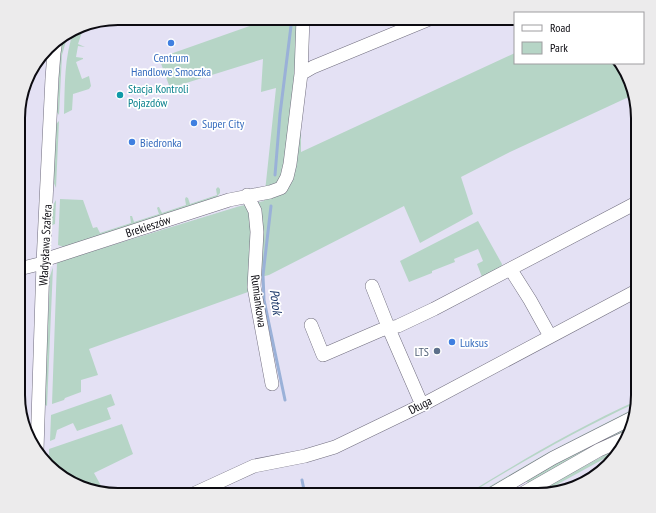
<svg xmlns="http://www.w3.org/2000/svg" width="656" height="513" font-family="'PT Sans Narrow',sans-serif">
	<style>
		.green { fill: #b6d5c6 }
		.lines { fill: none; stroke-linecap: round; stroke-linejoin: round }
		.stream { stroke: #9ab1d8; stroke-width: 3 }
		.minor-casing { stroke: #706d7e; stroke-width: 14 }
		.minor { stroke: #fff; stroke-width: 13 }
		.shop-dot { fill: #3f7fe0; stroke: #fff; stroke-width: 1.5 }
		.culture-dot { fill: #0f9aa8; stroke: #fff; stroke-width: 1.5 }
		.service-dot { fill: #5c6f8a; stroke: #fff; stroke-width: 1.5 }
		.labels { text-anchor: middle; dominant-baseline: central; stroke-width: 3.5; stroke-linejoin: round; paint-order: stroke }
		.shop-label { font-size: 12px; fill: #366cbe; stroke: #fff; text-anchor: start }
		.culture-label { font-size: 12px; fill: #0d838f; stroke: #fff; text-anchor: start }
		.street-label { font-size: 12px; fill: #0c0b11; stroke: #fff }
		.service-label { font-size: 12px; fill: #4e5e75; stroke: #fff; text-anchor: end }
		.water-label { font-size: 13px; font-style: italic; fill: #1c3869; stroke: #fff }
		.rim { fill: none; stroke: #0c0b11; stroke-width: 2 }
	</style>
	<rect width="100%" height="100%" fill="#e4e1f4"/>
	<path class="green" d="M 267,18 L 305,18 L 301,64 L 301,152 L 515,53 L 515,63 L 620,63 L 628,74 L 633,95 L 510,152 L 461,177 L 473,214 L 420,243 L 404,206 L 269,275 L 248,280 L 248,292 L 89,349 L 98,375 L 81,380 L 81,392 L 65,398 L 64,400 L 52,404 L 57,262 L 240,206 L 264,201 L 276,88 L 261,92 L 263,59 L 170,88 L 159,58 L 267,20 Z
		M 85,23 L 78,44 L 85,47 L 78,46 L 76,57 L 83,58 L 83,59 L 76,62 L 82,79 L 89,76 L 91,86 L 89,89 L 73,94 L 72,110 L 64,114 C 65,85 64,57 74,30 Z
		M 68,34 L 62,55 L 59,115 L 57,112 L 60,53 L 65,35 Z
		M 59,121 L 56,188 L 53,181 L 56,124 Z
		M 218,187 L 220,189 L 220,193 L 213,201 L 66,248 L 58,245 L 60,199 L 83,200 L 93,228 L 97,227 L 100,233 L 131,223 L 130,216 L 132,216 L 134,222 L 159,214 L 157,208 L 158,207 L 159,207 L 162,213 L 186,205 L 185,199 L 186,197 L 188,198 L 190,204 L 217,195 L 216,189 Z
		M 56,200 L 55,224 L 52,225 L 52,207 Z
		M 478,221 L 502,264 L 501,268 L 482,277 L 477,264 L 483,261 L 478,249 L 454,259 L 455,262 L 432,271 L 432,273 L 409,282 L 400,261 Z
		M 53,267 L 47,406 L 44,404 L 50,276 Z
		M 111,394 L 115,405 L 107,408 L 111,419 L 77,431 L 73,423 L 57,430 L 55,439 L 50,441 L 51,415 Z
		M 638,400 L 638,402 C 579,429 523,461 468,495 L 465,495 C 521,461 578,427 638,400 Z
		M 637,407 L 636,410 C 583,436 531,464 481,495 L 475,495 L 547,453 Z
		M 633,423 L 631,429 L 529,484 L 526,481 L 527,479 Z
		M 122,424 L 133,454 L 94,473 L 105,493 L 79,487 L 52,470 L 49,466 L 49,449 Z
		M 623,445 L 620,450 L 538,495 L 532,495 Z"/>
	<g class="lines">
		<path class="stream" d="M 275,175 L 280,114 L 292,18
			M 271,206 L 263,275 L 264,300 L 285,400
			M 302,480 L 305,495"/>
		<defs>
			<path id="minor" d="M 301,74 L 303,18
				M 247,195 L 255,211 L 257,232 L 254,287 L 272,384
				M 44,260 L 229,200 L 270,192 L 281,188 L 287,177 L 290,164 L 301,74 L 313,67 L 432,18
				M 19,269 L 43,263
				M 511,270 L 530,300 L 550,336
				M 372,286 L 389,329 L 422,405
				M 311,325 L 323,355 L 381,330 L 398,326 L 434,309 L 638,202
				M 37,450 L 43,263 L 52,78 L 54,53 L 56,40
				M 191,495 L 254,466 L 305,456 L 335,447 L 422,405 L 638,290
				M 490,495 L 553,458 L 634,417
				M 520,495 L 599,450 L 628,437"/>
		</defs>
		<use href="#minor" class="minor-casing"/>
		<use href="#minor" class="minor"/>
	</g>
	<g class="shop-dot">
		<circle cx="171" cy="43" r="4"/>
		<circle cx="194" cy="123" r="4"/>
		<circle cx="132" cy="142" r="4"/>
		<circle cx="452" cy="342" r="4"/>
	</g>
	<circle class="culture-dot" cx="120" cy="95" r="4"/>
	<circle class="service-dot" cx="437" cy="351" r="4"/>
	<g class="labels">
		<g class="shop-label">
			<text x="171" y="57" text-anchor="middle">Centrum<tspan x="171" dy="14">Handlowe Smoczka</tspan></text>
			<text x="202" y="123">Super City</text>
			<text x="140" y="142">Biedronka</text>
			<text x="460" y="342">Luksus</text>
		</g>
		<g class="culture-label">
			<text x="128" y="88">Stacja Kontroli<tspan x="128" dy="14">Pojazdów</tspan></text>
		</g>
		<g class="street-label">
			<text transform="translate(148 226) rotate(-18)">Brekieszów</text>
			<text transform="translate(45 245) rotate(-87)">Władysława Szafera</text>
			<text transform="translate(259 301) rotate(82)">Rumiankowa</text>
			<text transform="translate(420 405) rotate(-27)">Długa</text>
		</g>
		<g class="service-label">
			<text x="429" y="351">LTS</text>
		</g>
		<g class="water-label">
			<text transform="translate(276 302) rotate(82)">Potok</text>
		</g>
	</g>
	<path d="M0 0H656V513H0ZM118 25H538A93 93 0 0 1 631 118V395A93 93 0 0 1 538 488H118A93 93 0 0 1 25 395V118A93 93 0 0 1 118 25Z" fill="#ecebec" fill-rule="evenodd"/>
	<path class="rim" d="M118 25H538A93 93 0 0 1 631 118V395A93 93 0 0 1 538 488H118A93 93 0 0 1 25 395V118A93 93 0 0 1 118 25Z"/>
	<rect x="514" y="12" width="130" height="52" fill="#ffffff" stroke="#9e9da0"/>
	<rect x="522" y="25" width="20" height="6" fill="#ffffff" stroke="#9e9da0"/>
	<text x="550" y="32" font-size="12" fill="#0c0b11">Road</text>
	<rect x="522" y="42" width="20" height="12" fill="#b6d5c6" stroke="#9e9da0"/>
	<text x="550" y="52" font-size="12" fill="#0c0b11">Park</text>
</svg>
